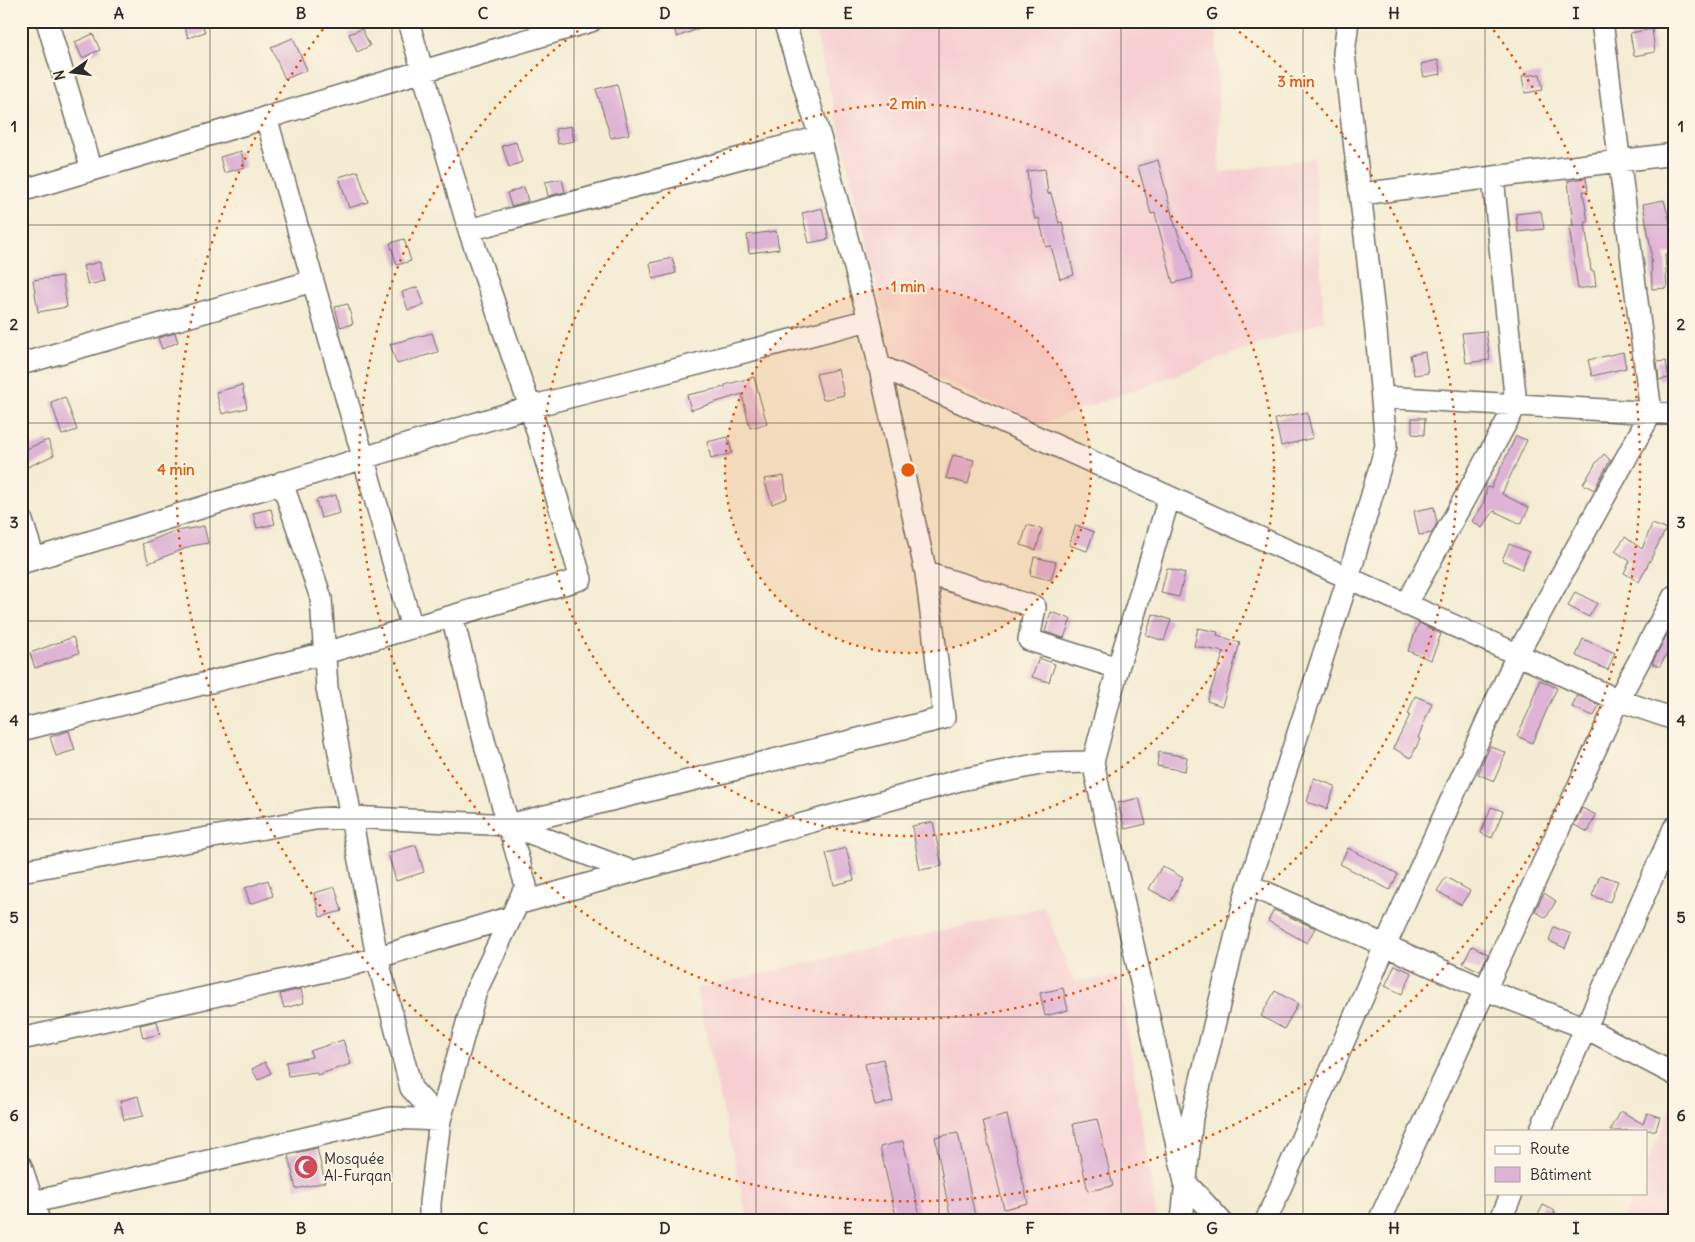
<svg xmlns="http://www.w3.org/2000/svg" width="1695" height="1242" font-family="Delius,sans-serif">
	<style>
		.built { fill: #f7cfd2 }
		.building { fill: #deb3d5 }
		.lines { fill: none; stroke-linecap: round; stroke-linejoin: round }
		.minor-casing { stroke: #716f66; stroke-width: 24 }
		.minor { stroke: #fff; stroke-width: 21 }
		.grid { fill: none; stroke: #2b2b2b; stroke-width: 1; stroke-opacity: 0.55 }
		.ring { fill: none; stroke: #e8590c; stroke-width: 2.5; stroke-dasharray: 2.5 5 }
		.labels { text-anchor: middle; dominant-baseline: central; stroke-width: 4; stroke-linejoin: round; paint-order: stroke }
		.poi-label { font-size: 15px; fill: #2b2b2b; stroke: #fcf5e5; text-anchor: start }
		.centre { fill: #e8590c; stroke: #fcf5e5; stroke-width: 2.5 }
		.ring-label { font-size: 15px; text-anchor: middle; font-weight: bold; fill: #e8590c; stroke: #fcf5e5; stroke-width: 4; stroke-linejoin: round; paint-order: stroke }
		.neatline { fill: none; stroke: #2b2b2b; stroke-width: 2 }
		.grid-label { font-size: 16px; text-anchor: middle; font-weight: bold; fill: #2b2b2b }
	</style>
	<rect width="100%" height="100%" fill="#fcf5e5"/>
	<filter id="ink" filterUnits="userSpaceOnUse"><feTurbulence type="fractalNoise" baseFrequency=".02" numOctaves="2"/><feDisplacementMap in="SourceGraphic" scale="10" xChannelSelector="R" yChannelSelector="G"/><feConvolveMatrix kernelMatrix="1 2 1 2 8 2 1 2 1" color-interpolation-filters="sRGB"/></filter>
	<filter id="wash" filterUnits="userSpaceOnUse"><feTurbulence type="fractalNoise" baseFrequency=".0096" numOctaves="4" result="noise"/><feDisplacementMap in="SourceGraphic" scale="20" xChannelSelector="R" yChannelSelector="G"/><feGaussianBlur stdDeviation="1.12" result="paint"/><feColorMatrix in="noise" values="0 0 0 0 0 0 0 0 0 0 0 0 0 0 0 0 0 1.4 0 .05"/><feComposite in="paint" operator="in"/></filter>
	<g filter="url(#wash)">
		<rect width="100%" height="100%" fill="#f4ecd3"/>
		<path class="built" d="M 813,21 L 1216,21 L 1220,173 L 1314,158 L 1324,321 L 1035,426 L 894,355 Z
			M 1044,907 L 1073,981 L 1119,976 L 1157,1221 L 748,1221 L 696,989 Z
			M 1674,1102 L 1674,1221 L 1622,1221 L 1634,1193 L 1646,1193 L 1646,1165 Z"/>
		<g id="blocks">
			<path class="building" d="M 183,21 L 201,21 L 205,32 L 188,38 Z
				M 671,21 L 716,21 L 716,22 L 677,37 Z
				M 362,29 L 370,46 L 357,52 L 349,34 Z
				M 1652,29 L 1655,52 L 1634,56 L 1630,33 Z
				M 93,34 L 100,50 L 82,58 L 75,42 Z
				M 293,38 L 307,70 L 285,79 L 271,47 Z
				M 1438,60 L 1441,74 L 1424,77 L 1421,64 Z
				M 1540,74 L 1543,90 L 1525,93 L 1522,76 Z
				M 617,84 L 629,134 L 611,138 L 596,89 Z
				M 571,126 L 574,141 L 558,144 L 555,129 Z
				M 516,142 L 522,162 L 509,167 L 502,146 Z
				M 241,151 L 245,167 L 224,173 L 220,157 Z
				M 1158,160 L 1173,219 L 1183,248 L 1185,248 L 1193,278 L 1173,283 L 1155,213 L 1151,214 L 1138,166 Z
				M 1045,169 L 1048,194 L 1051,193 L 1059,223 L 1062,222 L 1074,275 L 1060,279 L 1051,246 L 1046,247 L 1039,218 L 1035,219 L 1030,198 L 1027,171 Z
				M 358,171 L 368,202 L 349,208 L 339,177 Z
				M 1586,178 L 1588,191 L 1583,191 L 1588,222 L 1585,222 L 1591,271 L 1594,271 L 1596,286 L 1578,289 L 1569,226 L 1573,226 L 1568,181 Z
				M 562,179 L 565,192 L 548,196 L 545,182 Z
				M 524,187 L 528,201 L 511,206 L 507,193 Z
				M 1664,200 L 1674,238 L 1674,252 L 1665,254 L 1667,288 L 1652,289 L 1651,250 L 1643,204 Z
				M 822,208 L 829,239 L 809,243 L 802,213 Z
				M 1541,211 L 1544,229 L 1518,232 L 1516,214 Z
				M 776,231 L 779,249 L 749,253 L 747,235 Z
				M 404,239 L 411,261 L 397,265 L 390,243 Z
				M 672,258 L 676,273 L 653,279 L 650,263 Z
				M 100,262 L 105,281 L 88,285 L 83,266 Z
				M 62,276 L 67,307 L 38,312 L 33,280 Z
				M 418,287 L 424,305 L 408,310 L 402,292 Z
				M 348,304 L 353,324 L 340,327 L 335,307 Z
				M 1486,331 L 1490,360 L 1466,363 L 1462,333 Z
				M 175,333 L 178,342 L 162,349 L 158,338 Z
				M 432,333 L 438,352 L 397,364 L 390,344 Z
				M 1425,352 L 1428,373 L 1414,375 L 1410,355 Z
				M 1623,352 L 1626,368 L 1592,376 L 1588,360 Z
				M 1666,361 L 1669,378 L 1659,380 L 1657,362 Z
				M 838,369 L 844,395 L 823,400 L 816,374 Z
				M 754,377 L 767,424 L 750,428 L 742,394 L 691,410 L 687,395 L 725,387 L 725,385 Z
				M 242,385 L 247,408 L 222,414 L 216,392 Z
				M 65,397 L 77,430 L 62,435 L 51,402 Z
				M 1307,412 L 1313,438 L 1281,446 L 1275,419 Z
				M 1412,418 L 1425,418 L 1424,435 L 1412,434 Z
				M 1516,436 L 1527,440 L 1502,494 L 1529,508 L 1521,524 L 1494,511 L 1482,528 L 1472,521 L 1483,505 L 1487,487 L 1491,488 Z
				M 728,437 L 732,453 L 711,459 L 707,442 Z
				M 48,440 L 54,455 L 21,470 L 21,451 Z
				M 1604,454 L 1610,460 L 1594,490 L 1583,484 L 1596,463 Z
				M 953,455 L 974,460 L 968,484 L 946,478 Z
				M 784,476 L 787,498 L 772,504 L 764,479 Z
				M 336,495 L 340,513 L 321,518 L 316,500 Z
				M 1434,507 L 1437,523 L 1432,533 L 1419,535 L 1414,511 Z
				M 271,509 L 275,524 L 257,528 L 253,513 Z
				M 1652,524 L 1666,529 L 1639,582 L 1624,573 L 1630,561 L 1615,551 L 1625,537 L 1642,549 Z
				M 1027,525 L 1042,529 L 1036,550 L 1021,545 Z
				M 1076,525 L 1094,532 L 1087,551 L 1069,545 Z
				M 204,526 L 208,543 L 191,546 L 149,563 L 142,544 L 172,532 Z
				M 1509,544 L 1529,552 L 1522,569 L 1502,560 Z
				M 1034,557 L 1056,562 L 1051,580 L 1030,575 Z
				M 1167,568 L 1185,573 L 1179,597 L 1161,593 Z
				M 1575,592 L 1597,603 L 1589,617 L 1568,606 Z
				M 1051,612 L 1071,619 L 1064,638 L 1045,632 Z
				M 1153,614 L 1171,620 L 1164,641 L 1146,635 Z
				M 1419,623 L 1441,634 L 1431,660 L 1408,651 Z
				M 1198,628 L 1218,632 L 1217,635 L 1240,643 L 1222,706 L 1207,701 L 1224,652 L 1194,646 Z
				M 1669,631 L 1674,634 L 1674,643 L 1659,667 L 1652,663 Z
				M 73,637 L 79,653 L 35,668 L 30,653 Z
				M 1583,639 L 1615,653 L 1608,670 L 1576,656 Z
				M 1039,658 L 1055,664 L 1049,682 L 1032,677 Z
				M 1540,680 L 1557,688 L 1532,743 L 1517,736 L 1532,704 L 1531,703 Z
				M 1577,695 L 1599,705 L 1594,716 L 1572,707 Z
				M 1415,696 L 1432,703 L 1418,738 L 1420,739 L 1411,758 L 1393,748 L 1410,715 L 1408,714 Z
				M 69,731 L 75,750 L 56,756 L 50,737 Z
				M 1490,746 L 1506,753 L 1494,781 L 1478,774 Z
				M 1159,752 L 1187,757 L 1185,771 L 1157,766 Z
				M 1314,778 L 1335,786 L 1327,809 L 1307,802 Z
				M 1139,798 L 1146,824 L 1125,829 L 1118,803 Z
				M 1491,807 L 1503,811 L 1492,838 L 1481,833 Z
				M 1582,808 L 1596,815 L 1588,832 L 1574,825 Z
				M 933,822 L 942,866 L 920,870 L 912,826 Z
				M 416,845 L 424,872 L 396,881 L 388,853 Z
				M 846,848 L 854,880 L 834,885 L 826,853 Z
				M 1348,848 L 1398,874 L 1390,890 L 1340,864 Z
				M 1162,866 L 1183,878 L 1171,901 L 1149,889 Z
				M 1600,875 L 1618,881 L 1610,902 L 1592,896 Z
				M 1446,877 L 1470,891 L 1461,905 L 1437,891 Z
				M 268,880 L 273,896 L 250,904 L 245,888 Z
				M 335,887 L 342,911 L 320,917 L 314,893 Z
				M 1544,893 L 1556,901 L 1546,918 L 1535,911 Z
				M 1274,910 L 1315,928 L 1307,943 L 1268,921 Z
				M 1554,927 L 1571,934 L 1565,948 L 1549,941 Z
				M 1472,946 L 1488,954 L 1480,971 L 1463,963 Z
				M 1395,965 L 1412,973 L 1402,994 L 1385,986 Z
				M 1063,988 L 1068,1010 L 1045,1016 L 1040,993 Z
				M 301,989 L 304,1003 L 284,1008 L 280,994 Z
				M 1275,991 L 1298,1004 L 1284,1029 L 1261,1016 Z
				M 157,1021 L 160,1034 L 143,1038 L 140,1025 Z
				M 343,1040 L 351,1064 L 317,1075 L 316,1072 L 288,1076 L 286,1062 L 312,1057 L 310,1051 Z
				M 883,1059 L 893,1101 L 875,1105 L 865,1064 Z
				M 265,1062 L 271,1073 L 258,1080 L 252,1069 Z
				M 138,1096 L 143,1116 L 124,1120 L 120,1101 Z
				M 1621,1111 L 1643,1124 L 1647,1113 L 1660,1117 L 1656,1130 L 1610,1131 Z
				M 1007,1115 L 1028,1203 L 1004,1209 L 983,1121 Z
				M 1097,1119 L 1113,1186 L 1088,1191 L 1073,1124 Z
				M 958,1133 L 975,1216 L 951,1221 L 935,1137 Z
				M 903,1141 L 921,1221 L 897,1221 L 880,1147 Z
				M 317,1148 L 325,1182 L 296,1189 L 288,1155 Z
				M 1543,1205 L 1555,1211 L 1551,1221 L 1535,1221 Z"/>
		</g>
	</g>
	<g filter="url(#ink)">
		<use href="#blocks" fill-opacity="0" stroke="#716f66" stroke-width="1"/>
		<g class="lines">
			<defs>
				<path id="minor" d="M 47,21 L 92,170
					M 408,21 L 469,230 L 530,407 L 581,579 L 452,616 L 486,748 L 526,886 L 476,991 L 440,1120 L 430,1203 L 430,1221
					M 784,21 L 820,137 L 869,320 L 926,573 L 1035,607 L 1029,640 L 1118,668
					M 266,117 L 412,628
					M 21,191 L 591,21
					M 1361,194 L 1674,154
					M 469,230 L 820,137
					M 21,364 L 313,281
					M 878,365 L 1618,700 L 1674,719
					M 1382,397 L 1674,414
					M 282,482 L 321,598 L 327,688 L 377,957 L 411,1088 L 440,1120
					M 1169,498 L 1118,668 L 1093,762 L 1185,1182 L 1221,1221
					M 21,518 L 34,559
					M 21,563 L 530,407 L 869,320
					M 1406,605 L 1516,405 L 1493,177
					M 21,730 L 325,653 L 452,616
					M 509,825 L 944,718 L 926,573
					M 21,871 L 315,819 L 351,817 L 509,825 L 631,871
					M 1249,885 L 1486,990 L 1586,1028 L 1674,1074
					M 517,904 L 960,780 L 1045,763 L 1093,762
					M 21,1039 L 352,965 L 511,917
					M 1540,1131 L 1674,828
					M 21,1166 L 39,1221
					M 21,1205 L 391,1118 L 440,1120
					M 1182,1221 L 1192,1117 L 1245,897 L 1348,579 L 1386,446 L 1376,331 L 1344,53 L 1348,21
					M 1266,1221 L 1385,946 L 1517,655 L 1651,413 L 1602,21
					M 1379,1221 L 1618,700 L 1674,596
					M 1500,1221 L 1512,1193"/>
			</defs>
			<use href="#minor" class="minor-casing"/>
			<use href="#minor" class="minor"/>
		</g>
	</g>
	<path class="grid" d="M 210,21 L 210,1221M 392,21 L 392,1221M 574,21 L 574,1221M 756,21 L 756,1221M 939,21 L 939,1221M 1121,21 L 1121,1221M 1303,21 L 1303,1221M 1485,21 L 1485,1221M 21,225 L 1674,225M 21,423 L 1674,423M 21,621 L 1674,621M 21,819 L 1674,819M 21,1017 L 1674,1017"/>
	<circle cx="908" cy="470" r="183" fill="#e8590c" fill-opacity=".12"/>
	<g class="ring">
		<circle cx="908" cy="470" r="183"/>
		<circle cx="908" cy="470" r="366"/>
		<path d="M1227 23A549 549 0 1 1 589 23"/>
		<path d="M1489 24A732 732 0 1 1 327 24"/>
	</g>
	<defs>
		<symbol id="mosque-disc" viewBox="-11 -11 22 22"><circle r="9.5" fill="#d1495b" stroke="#fcf5e5"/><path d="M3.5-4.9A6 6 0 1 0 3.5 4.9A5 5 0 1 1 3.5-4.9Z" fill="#fff"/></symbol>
	</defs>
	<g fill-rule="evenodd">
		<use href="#mosque-disc" x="292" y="1153" width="28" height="28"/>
	</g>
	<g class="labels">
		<g class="poi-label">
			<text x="324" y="1158">Mosquée<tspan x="324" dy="17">Al-Furqan</tspan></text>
		</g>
	</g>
	<circle cx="908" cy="470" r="8" class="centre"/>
	<g class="ring-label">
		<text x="1296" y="87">3 min</text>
		<text x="908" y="109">2 min</text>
		<text x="908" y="292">1 min</text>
		<text x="176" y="475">4 min</text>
	</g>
	<rect width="1695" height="1242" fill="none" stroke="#fcf5e5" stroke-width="55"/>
	<rect x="1485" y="1130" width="162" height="65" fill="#fcf5e5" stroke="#a8a49b"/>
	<rect x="1495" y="1146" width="25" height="8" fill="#ffffff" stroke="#a8a49b"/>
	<text x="1530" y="1154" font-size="15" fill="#2b2b2b">Route</text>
	<rect x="1495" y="1167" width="25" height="15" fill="#deb3d5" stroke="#a8a49b"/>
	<text x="1530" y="1180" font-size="15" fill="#2b2b2b">Bâtiment</text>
	<g transform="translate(72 72) rotate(256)" stroke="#fcf5e5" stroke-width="4" paint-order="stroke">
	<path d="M0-4L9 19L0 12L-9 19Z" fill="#2b2b2b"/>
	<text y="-8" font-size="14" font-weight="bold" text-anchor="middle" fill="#2b2b2b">N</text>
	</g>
	<rect x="28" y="28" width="1640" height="1186" class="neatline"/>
	<g class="grid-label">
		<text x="119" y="19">A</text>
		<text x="301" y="19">B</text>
		<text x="483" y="19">C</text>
		<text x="665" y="19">D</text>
		<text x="848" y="19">E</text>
		<text x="1030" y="19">F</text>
		<text x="1212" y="19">G</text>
		<text x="1394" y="19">H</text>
		<text x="1576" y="19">I</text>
		<text x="14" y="132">1</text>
		<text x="1681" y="132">1</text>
		<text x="14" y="330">2</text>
		<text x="1681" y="330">2</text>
		<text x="14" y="528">3</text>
		<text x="1681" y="528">3</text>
		<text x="14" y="726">4</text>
		<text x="1681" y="726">4</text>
		<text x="14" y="923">5</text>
		<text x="1681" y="923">5</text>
		<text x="14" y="1121">6</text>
		<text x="1681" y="1121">6</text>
		<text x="119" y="1234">A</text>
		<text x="301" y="1234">B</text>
		<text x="483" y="1234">C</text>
		<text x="665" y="1234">D</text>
		<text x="848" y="1234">E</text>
		<text x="1030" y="1234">F</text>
		<text x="1212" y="1234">G</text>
		<text x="1394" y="1234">H</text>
		<text x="1576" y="1234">I</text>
	</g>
</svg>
